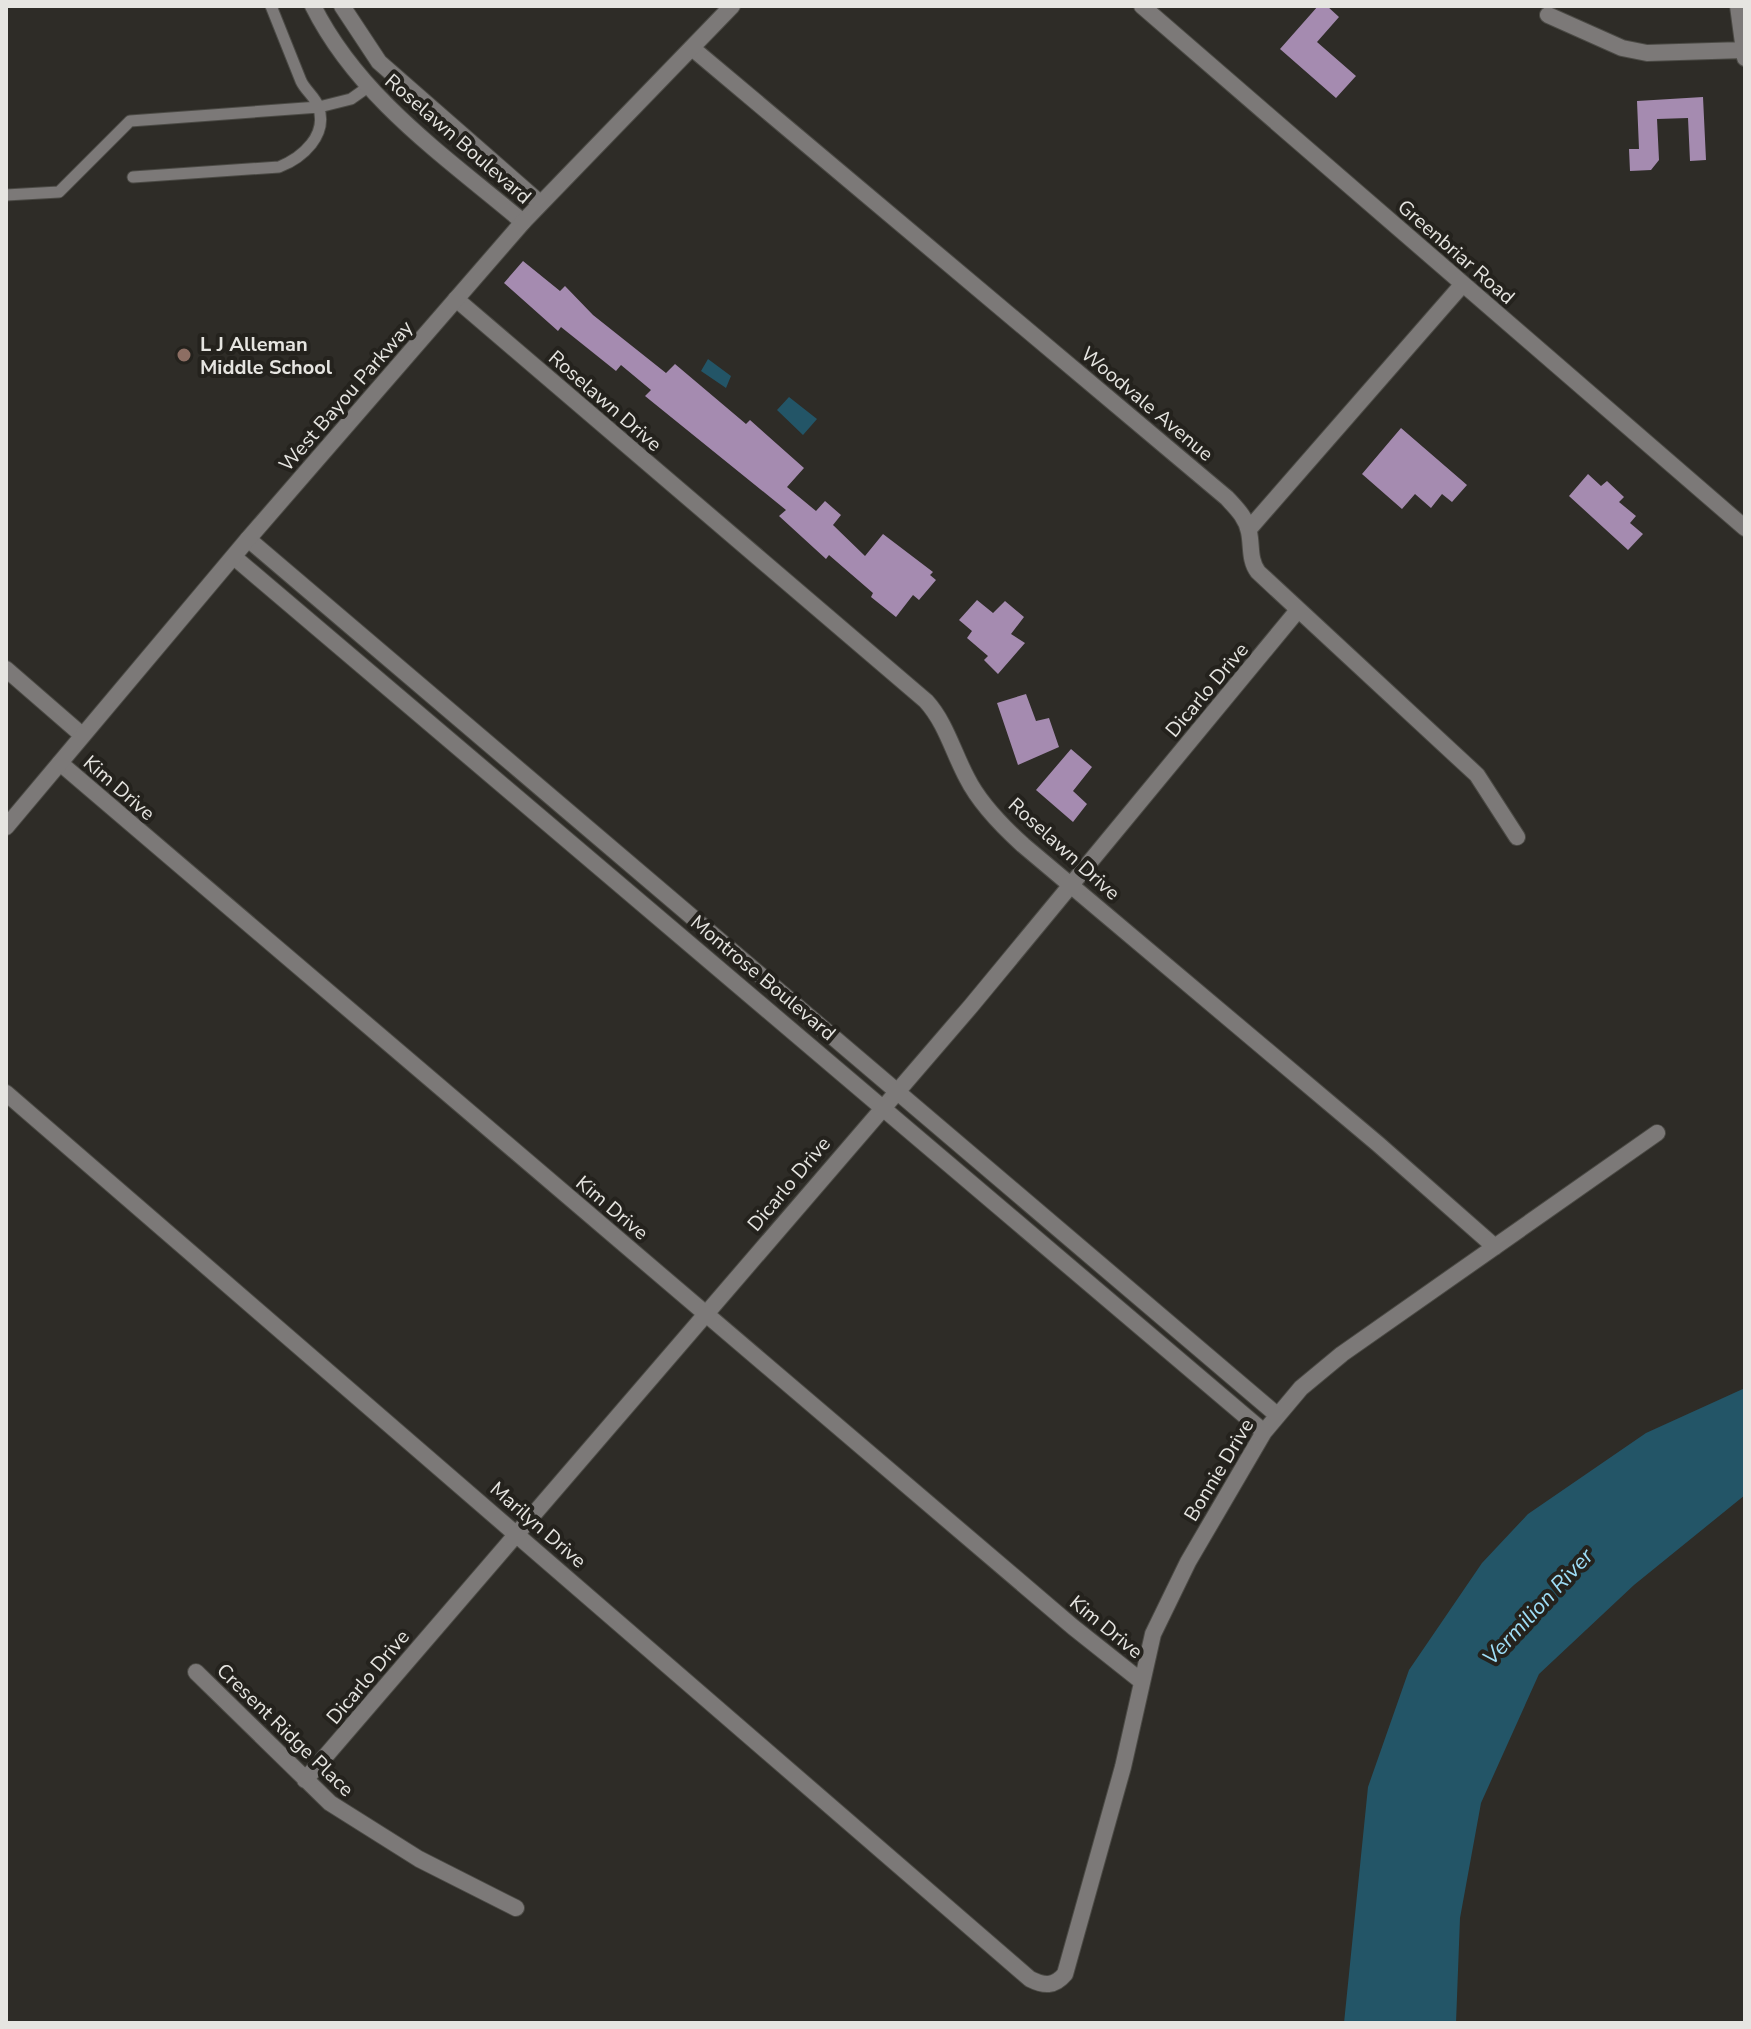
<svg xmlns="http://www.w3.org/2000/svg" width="1751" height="2029" font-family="'Nunito Sans',sans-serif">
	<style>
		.water { fill: #235567 }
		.building { fill: #a58bb0 }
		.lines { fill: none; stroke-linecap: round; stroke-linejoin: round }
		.service-casing { stroke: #4b4a45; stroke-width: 13 }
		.minor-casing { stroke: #4b4a45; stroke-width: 18 }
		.tertiary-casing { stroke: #4b4a45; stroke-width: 18 }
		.service { stroke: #7c7978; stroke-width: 11 }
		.minor { stroke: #7c7978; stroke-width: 16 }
		.tertiary { stroke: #7c7978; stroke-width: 16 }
		.education-dot { fill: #8d6e63; stroke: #24221d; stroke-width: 3 }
		.labels { text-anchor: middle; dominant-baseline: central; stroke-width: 8; stroke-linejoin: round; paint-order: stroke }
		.street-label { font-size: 20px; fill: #e6e5e1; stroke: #24221d }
		.poi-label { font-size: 20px; font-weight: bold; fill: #e6e5e1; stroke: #24221d; text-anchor: start }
		.water-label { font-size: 22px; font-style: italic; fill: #9eddf6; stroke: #24221d }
	</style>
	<rect width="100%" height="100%" fill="#2e2c27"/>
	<path class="water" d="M 708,359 L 731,376 L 726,388 L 701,371 Z
		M 789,397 L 817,419 L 803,435 L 777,410 Z
		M 1745,1388 L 1745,1495 L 1634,1585 L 1539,1674 L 1481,1803 L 1460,1918 L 1456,2023 L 1344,2023 L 1368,1787 L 1409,1670 L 1482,1563 L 1528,1514 L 1646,1433 Z"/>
	<path class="building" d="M 1318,6 L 1327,6 L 1339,17 L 1317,42 L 1356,76 L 1336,98 L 1280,49 Z
		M 1703,97 L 1706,160 L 1690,161 L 1688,118 L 1657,119 L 1659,160 L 1651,170 L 1630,171 L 1629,149 L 1639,149 L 1637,101 Z
		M 523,261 L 560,291 L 565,286 L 593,315 L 666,373 L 675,364 L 746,424 L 750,420 L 804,468 L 787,487 L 816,511 L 825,501 L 841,515 L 833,525 L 865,556 L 883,534 L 933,572 L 930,575 L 936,580 L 919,600 L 913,595 L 896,617 L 871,597 L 873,593 L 829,555 L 826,559 L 779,516 L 786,510 L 645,396 L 651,390 L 621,365 L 616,371 L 561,327 L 558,331 L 504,283 Z
		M 1401,428 L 1467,485 L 1452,502 L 1442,494 L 1431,508 L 1415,494 L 1402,509 L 1362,474 Z
		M 1588,474 L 1601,486 L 1607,481 L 1624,497 L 1619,502 L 1636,516 L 1630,523 L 1643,534 L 1628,550 L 1569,496 Z
		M 977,600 L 993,613 L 1005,601 L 1024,617 L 1011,634 L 1025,643 L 998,674 L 984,660 L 988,656 L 967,638 L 972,631 L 959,620 Z
		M 1026,694 L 1036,721 L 1049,718 L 1059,747 L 1018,765 L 997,703 Z
		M 1071,749 L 1092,767 L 1073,791 L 1087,804 L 1073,822 L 1036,790 Z"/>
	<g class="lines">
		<defs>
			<path id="service" d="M 133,177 L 279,167 C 302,158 329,135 318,106 C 315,97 305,90 301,81 C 291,56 281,31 271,6
				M 6,195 L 59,192 L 130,121 L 319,107 L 351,99 L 368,87"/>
			<path id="minor" d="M 313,6 C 359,98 446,157 523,222
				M 342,6 L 379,62 L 540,203
				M 1142,6 L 1745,528
				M 1738,6 L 1745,58
				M 1548,15 L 1622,48 L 1647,53 L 1744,50
				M 692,48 L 1227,498 C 1236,508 1246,517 1249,532 C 1252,546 1249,560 1258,572 L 1477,775 L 1517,837
				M 456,299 L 926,701 C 946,723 953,752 967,778 C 980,804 1002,826 1023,845 L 1378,1144 L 1495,1247
				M 1249,529 L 1462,285
				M 248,539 L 1277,1415
				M 234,557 L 1264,1432
				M 6,669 L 82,735
				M 60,763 L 1073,1627 L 1141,1681
				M 6,1093 L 1030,1979 C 1044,1986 1054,1987 1065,1974 L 1123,1767 L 1153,1634 L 1188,1562 L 1264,1432 L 1301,1388 L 1342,1354 L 1657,1133
				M 196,1672 L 330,1803 L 419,1859 L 516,1908
				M 305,1780 L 971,1006 L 1298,610"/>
			<path id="tertiary" d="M 6,827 L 248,539 L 523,222 L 732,6"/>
		</defs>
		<use href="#service" class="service-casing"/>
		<use href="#minor" class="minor-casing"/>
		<use href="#tertiary" class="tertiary-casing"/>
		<use href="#service" class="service"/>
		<use href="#minor" class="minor"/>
		<use href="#tertiary" class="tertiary"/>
	</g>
	<circle class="education-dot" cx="184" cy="355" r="8"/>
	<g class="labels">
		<g class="street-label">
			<text transform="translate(458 139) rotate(41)">Roselawn Boulevard</text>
			<text transform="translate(1456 252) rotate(41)">Greenbriar Road</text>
			<text transform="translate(346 396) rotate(-49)">West Bayou Parkway</text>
			<text transform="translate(605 401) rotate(41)">Roselawn Drive</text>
			<text transform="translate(1147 404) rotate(40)">Woodvale Avenue</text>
			<text transform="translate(1207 690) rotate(-50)">Dicarlo Drive</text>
			<text transform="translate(119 788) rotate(41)">Kim Drive</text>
			<text transform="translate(1064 849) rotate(42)">Roselawn Drive</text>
			<text transform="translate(763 978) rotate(40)">Montrose Boulevard</text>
			<text transform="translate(789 1184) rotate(-50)">Dicarlo Drive</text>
			<text transform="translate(612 1208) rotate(40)">Kim Drive</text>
			<text transform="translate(1219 1470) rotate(-59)">Bonnie Drive</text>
			<text transform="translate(538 1525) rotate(41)">Marilyn Drive</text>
			<text transform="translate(1106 1627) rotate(39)">Kim Drive</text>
			<text transform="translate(368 1677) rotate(-50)">Dicarlo Drive</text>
			<text transform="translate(285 1730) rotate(44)">Cresent Ridge Place</text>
		</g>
		<g class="poi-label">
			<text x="200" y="344">L J Alleman<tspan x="200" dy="23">Middle School</tspan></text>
		</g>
		<g class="water-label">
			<text transform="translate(1538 1607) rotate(-47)">Vermilion River</text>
		</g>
	</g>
	<rect width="1751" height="2029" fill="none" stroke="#e6e5e1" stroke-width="16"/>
</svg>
